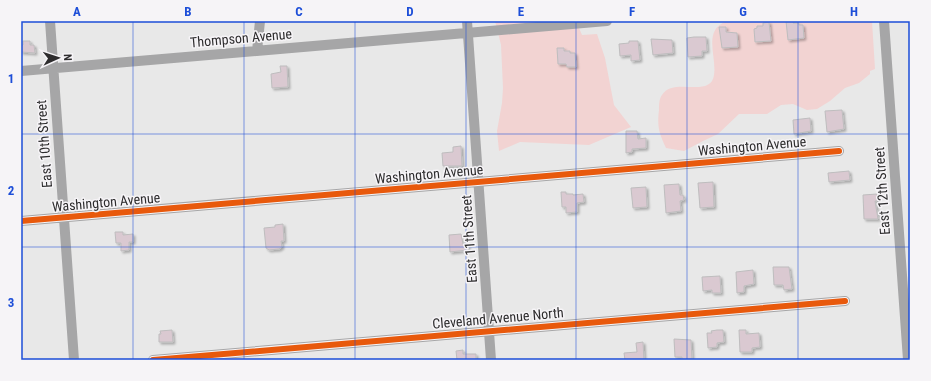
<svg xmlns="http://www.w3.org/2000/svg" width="931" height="381" font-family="'Roboto Condensed',sans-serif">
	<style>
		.green { fill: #f2d3d2 }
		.building { fill: #dac9d1; stroke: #bebdbe; filter: url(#shadow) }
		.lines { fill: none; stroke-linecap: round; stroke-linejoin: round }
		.minor { stroke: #a6a6a7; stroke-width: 10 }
		.cycleway-casing { stroke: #f6f4f7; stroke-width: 8 }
		.cycleway { stroke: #e8590c; stroke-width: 6 }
		.grid { fill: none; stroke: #1d4ed8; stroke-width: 1; stroke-opacity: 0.55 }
		.labels { text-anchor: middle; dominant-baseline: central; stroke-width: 3; stroke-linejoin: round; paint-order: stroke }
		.street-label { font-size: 14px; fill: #2d2c2d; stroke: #f6f4f7 }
		.neatline { fill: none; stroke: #1d4ed8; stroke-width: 1.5 }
		.grid-label { font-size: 13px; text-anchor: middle; font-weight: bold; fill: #1d4ed8 }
	</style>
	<defs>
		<filter id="shadow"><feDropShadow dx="2" dy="2" stdDeviation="1" flood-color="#0004"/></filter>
	</defs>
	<rect width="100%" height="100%" fill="#e8e8e8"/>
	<path class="green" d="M 495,21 L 576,21 L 582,35 L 597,34 L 605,58 L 614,105 L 631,127 L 589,145 L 520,142 L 499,151 L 497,131 L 502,103 L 503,88 L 501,45 Z
		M 727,21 L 872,21 L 875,69 L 870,71 L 870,74 L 859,83 L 845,88 L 830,101 L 817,109 L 807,110 L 793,104 L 781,105 L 767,114 L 739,114 L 718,134 L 703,141 L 684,151 L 666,148 C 659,133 657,127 659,110 C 659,105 659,99 662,95 C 673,76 711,99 714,75 C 717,56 702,30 727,21 Z"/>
	<path class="building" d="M 786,21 L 793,21 L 793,23 L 799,23 L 799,25 L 803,25 L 804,38 L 788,40 Z
		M 769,22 L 771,41 L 755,42 L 754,29 L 757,28 L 757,26 L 763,26 L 763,23 Z
		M 719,27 L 726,27 L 726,32 L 737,33 L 738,47 L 722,48 Z
		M 694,37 L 706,37 L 707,51 L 702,51 L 702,56 L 688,57 L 687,38 Z
		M 651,39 L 672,40 L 673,53 L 653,55 Z
		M 23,41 L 30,41 L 30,45 L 34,45 L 35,53 L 21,52 L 21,45 L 23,45 Z
		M 629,41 L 638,41 L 640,60 L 631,61 L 631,55 L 620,56 L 619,44 L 629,43 Z
		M 557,48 L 564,48 L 564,51 L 570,51 L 570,53 L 575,53 L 576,67 L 567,67 L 566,64 L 558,64 Z
		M 280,66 L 287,66 L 288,87 L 272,88 L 271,74 L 281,72 Z
		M 842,110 L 844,129 L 827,132 L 825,111 Z
		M 810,118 L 811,131 L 794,134 L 793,120 Z
		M 626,131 L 637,131 L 638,139 L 646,138 L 646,148 L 632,149 L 632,152 L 626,153 Z
		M 461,146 L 462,166 L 443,166 L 442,153 L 453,152 L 453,147 Z
		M 849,171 L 850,180 L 829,182 L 828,173 Z
		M 713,182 L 714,207 L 700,208 L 698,183 Z
		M 679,184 L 680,195 L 683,195 L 684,200 L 680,201 L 681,211 L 666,213 L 664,185 Z
		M 646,187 L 647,207 L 633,208 L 631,188 Z
		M 561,192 L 566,192 L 566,194 L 573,194 L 573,195 L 583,194 L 584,202 L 577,203 L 577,212 L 566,213 L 566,207 L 562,207 Z
		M 877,194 L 877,201 L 875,201 L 878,219 L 864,219 L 863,195 Z
		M 283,224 L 284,241 L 281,241 L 282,247 L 279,249 L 269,250 L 266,248 L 264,228 L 275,227 L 275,225 Z
		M 115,232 L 123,232 L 123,235 L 133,234 L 133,242 L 129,242 L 129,250 L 121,251 L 121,243 L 116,243 Z
		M 461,234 L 463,244 L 468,244 L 468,250 L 450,252 L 449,235 Z
		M 773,267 L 789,267 L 792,289 L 784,290 L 783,285 L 774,285 Z
		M 753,270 L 754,284 L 744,286 L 744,292 L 737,293 L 736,272 Z
		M 720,276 L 721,293 L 712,293 L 712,290 L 703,291 L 702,277 Z
		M 172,330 L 173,342 L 159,342 L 159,334 L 161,334 L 160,331 Z
		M 717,330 L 723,330 L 724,342 L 717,343 L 717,347 L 708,348 L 707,333 L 712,333 L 711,331 Z
		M 739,330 L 746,330 L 746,334 L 759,333 L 760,347 L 752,348 L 752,352 L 740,352 Z
		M 674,339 L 691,340 L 692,359 L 682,360 L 682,357 L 675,357 Z
		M 643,342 L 644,360 L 625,360 L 624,353 L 637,352 L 636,343 Z
		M 463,350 L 463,354 L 476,354 L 476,360 L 457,360 L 456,351 Z"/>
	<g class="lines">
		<path class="minor" d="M 50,21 L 74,360
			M 467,21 L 491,360
			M 884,21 L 908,360
			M 257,51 L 260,21
			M 21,71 L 607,21
			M 21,221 L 839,151
			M 153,360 L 845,301"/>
		<defs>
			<path id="cycleway" d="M 21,221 L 839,151
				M 153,360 L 845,301"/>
		</defs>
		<use href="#cycleway" class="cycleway-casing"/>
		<use href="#cycleway" class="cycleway"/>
	</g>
	<path class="grid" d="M 133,21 L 133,360M 244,21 L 244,360M 355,21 L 355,360M 466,21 L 466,360M 576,21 L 576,360M 687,21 L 687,360M 798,21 L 798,360M 21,134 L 910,134M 21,247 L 910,247"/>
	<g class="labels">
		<g class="street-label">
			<text transform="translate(241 38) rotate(-5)">Thompson Avenue</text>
			<text transform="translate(44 144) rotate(-94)">East 10th Street</text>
			<text transform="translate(752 146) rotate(-5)">Washington Avenue</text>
			<text transform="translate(429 174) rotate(-5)">Washington Avenue</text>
			<text transform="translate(882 191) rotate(-94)">East 12th Street</text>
			<text transform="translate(106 202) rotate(-5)">Washington Avenue</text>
			<text transform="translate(469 239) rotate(-94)">East 11th Street</text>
			<text transform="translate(498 318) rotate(-5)">Cleveland Avenue North</text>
		</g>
	</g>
	<rect width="931" height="381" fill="none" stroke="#f6f4f7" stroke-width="44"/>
	<g transform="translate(58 58) rotate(87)" stroke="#f6f4f7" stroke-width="3" paint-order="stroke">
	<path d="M0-3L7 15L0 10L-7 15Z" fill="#2d2c2d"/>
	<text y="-6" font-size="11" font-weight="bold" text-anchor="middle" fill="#2d2c2d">N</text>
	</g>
	<rect x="22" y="22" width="887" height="337" class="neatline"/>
	<g class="grid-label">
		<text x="77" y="16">A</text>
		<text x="188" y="16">B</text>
		<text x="299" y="16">C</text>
		<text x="410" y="16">D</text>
		<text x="521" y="16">E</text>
		<text x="632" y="16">F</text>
		<text x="743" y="16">G</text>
		<text x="854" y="16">H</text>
		<text x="11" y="83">1</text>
		<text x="11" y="195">2</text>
		<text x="11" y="307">3</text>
	</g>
</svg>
